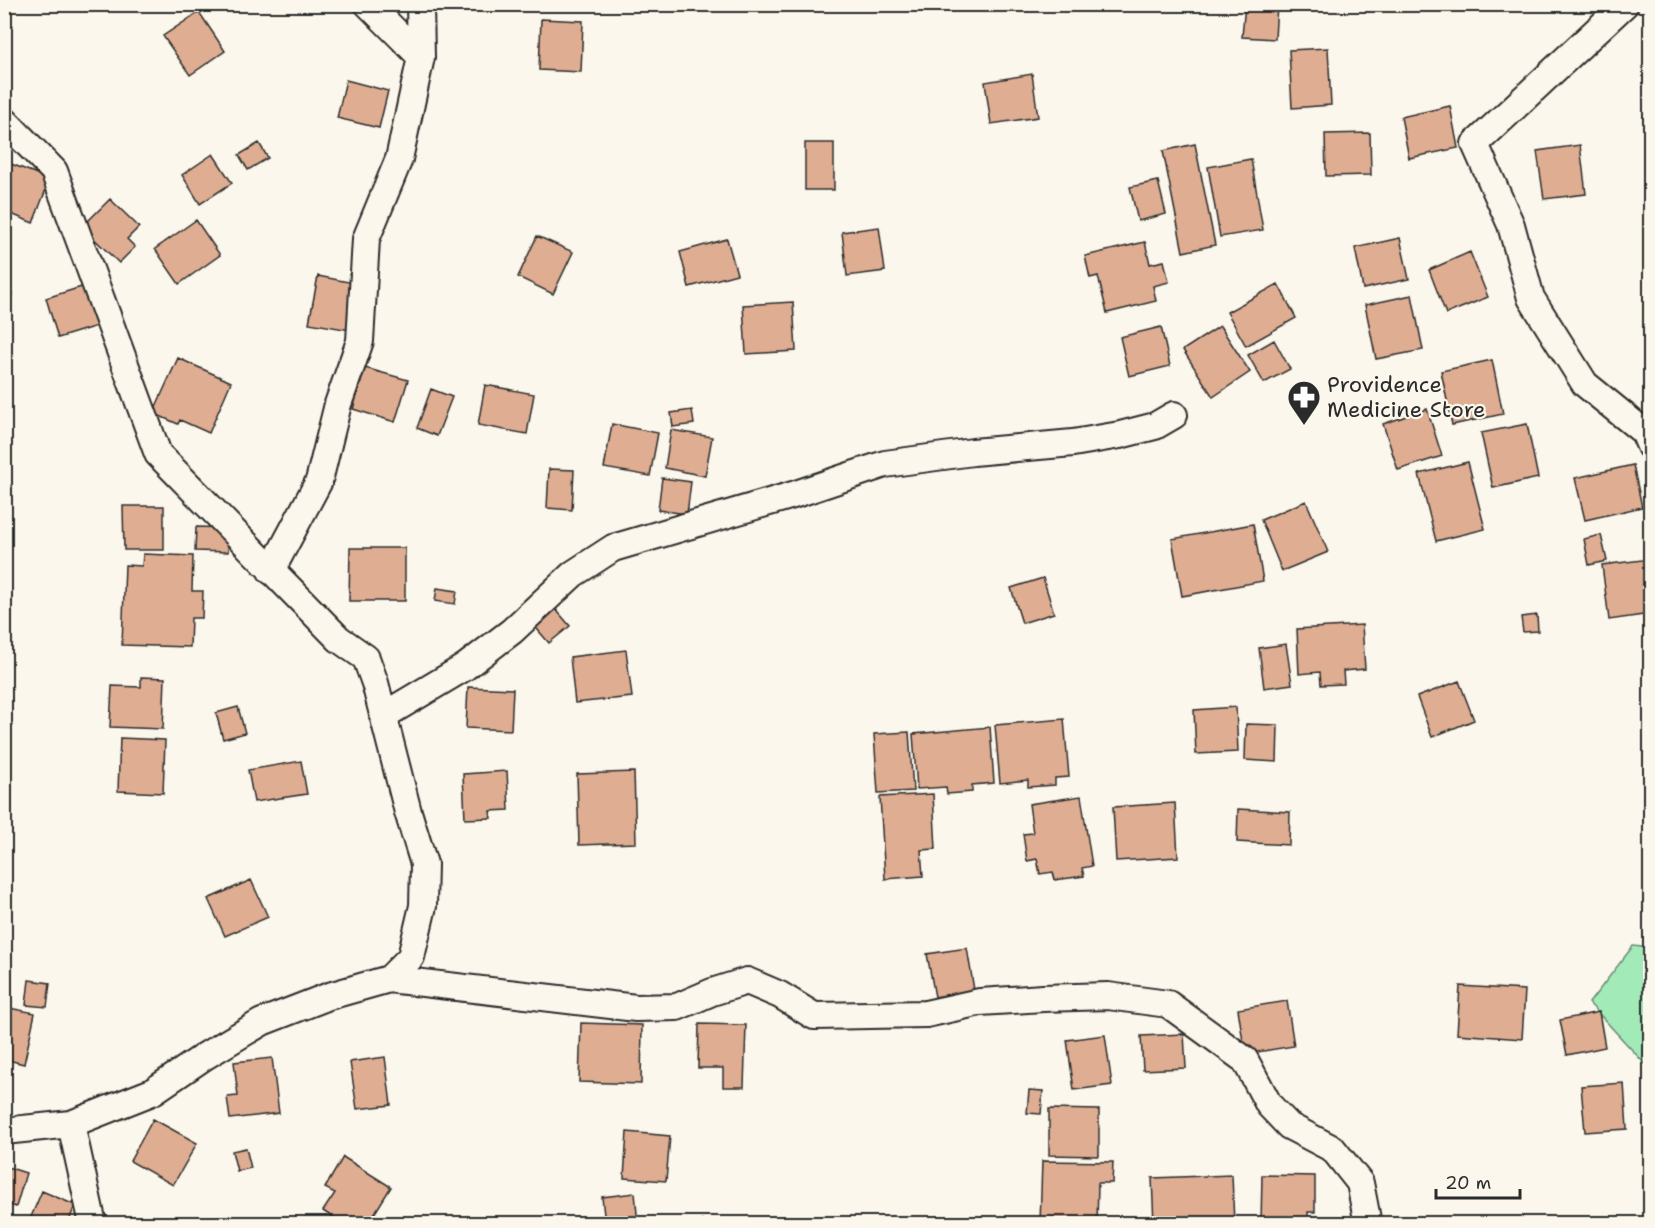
<svg xmlns="http://www.w3.org/2000/svg" width="1655" height="1228" font-family="'Shantell Sans',sans-serif">
	<style>
		.green { fill: #a2ebb9; stroke: #668b72; stroke-width: 1.5 }
		.building { fill: #dfad92; stroke: #2b2b2b; stroke-width: 1.5 }
		.lines { fill: none; stroke-linecap: round; stroke-linejoin: round }
		.street-casing { stroke: #2b2b2b; stroke-width: 30 }
		.street { stroke: #fbf7ec; stroke-width: 26 }
		.labels { text-anchor: middle; dominant-baseline: central; stroke-width: 4.5; stroke-linejoin: round; paint-order: stroke }
		.poi-label { font-size: 22px; fill: #2b2b2b; stroke: #fbf7ec; text-anchor: start }
	</style>
	<rect width="100%" height="100%" fill="#fbf7ec"/>
	<filter id="ink" filterUnits="userSpaceOnUse"><feTurbulence type="fractalNoise" baseFrequency=".0167" numOctaves="2"/><feDisplacementMap in="SourceGraphic" scale="12" xChannelSelector="R" yChannelSelector="G"/><feConvolveMatrix kernelMatrix="1 2 1 2 8 2 1 2 1" color-interpolation-filters="sRGB"/></filter>
	<g filter="url(#ink)">
		<path class="green" d="M 1633,946 L 1650,948 L 1650,1062 L 1645,1064 L 1589,1003 Z"/>
		<path class="building" d="M 1245,4 L 1277,4 L 1275,39 L 1242,37 Z
			M 199,12 L 225,51 L 190,75 L 163,36 Z
			M 541,19 L 583,21 L 581,72 L 539,70 Z
			M 1328,48 L 1331,105 L 1292,108 L 1289,50 Z
			M 1032,74 L 1038,117 L 991,124 L 985,82 Z
			M 346,80 L 388,91 L 379,128 L 337,118 Z
			M 1450,106 L 1458,148 L 1409,158 L 1401,117 Z
			M 1370,133 L 1371,175 L 1326,176 L 1325,134 Z
			M 259,143 L 268,158 L 248,170 L 239,155 Z
			M 805,143 L 834,143 L 834,190 L 805,190 Z
			M 1195,144 L 1215,245 L 1183,252 L 1163,151 Z
			M 1580,145 L 1586,194 L 1544,199 L 1537,151 Z
			M 213,154 L 232,183 L 200,204 L 182,175 Z
			M 1251,159 L 1263,230 L 1220,237 L 1208,167 Z
			M 6,162 L 50,179 L 33,223 L 4,211 L 4,167 Z
			M 1158,181 L 1166,214 L 1138,221 L 1130,187 Z
			M 110,199 L 139,227 L 127,239 L 135,247 L 119,263 L 82,227 Z
			M 196,220 L 220,255 L 179,284 L 155,249 Z
			M 879,227 L 885,271 L 847,276 L 842,232 Z
			M 537,236 L 573,252 L 553,294 L 518,277 Z
			M 1400,238 L 1409,279 L 1363,289 L 1355,248 Z
			M 727,239 L 737,274 L 689,287 L 680,252 Z
			M 1145,242 L 1150,264 L 1164,261 L 1169,282 L 1153,286 L 1156,301 L 1107,313 L 1098,276 L 1090,278 L 1085,256 Z
			M 1470,252 L 1488,297 L 1446,314 L 1429,270 Z
			M 4,267 L 7,267 L 12,295 L 4,296 Z
			M 318,276 L 359,284 L 350,330 L 309,323 Z
			M 1278,284 L 1296,318 L 1246,346 L 1227,312 Z
			M 88,285 L 100,325 L 58,338 L 46,298 Z
			M 1412,295 L 1423,350 L 1376,359 L 1365,305 Z
			M 793,302 L 796,351 L 746,354 L 743,305 Z
			M 1220,326 L 1250,372 L 1213,397 L 1183,350 Z
			M 1161,327 L 1170,366 L 1129,376 L 1120,337 Z
			M 1274,340 L 1290,369 L 1264,383 L 1248,355 Z
			M 178,358 L 231,382 L 209,433 L 180,420 L 178,424 L 153,413 Z
			M 1492,360 L 1503,414 L 1452,425 L 1441,371 Z
			M 365,368 L 408,380 L 395,422 L 353,409 Z
			M 485,385 L 534,394 L 527,434 L 478,425 Z
			M 431,389 L 452,397 L 437,436 L 417,428 Z
			M 1427,409 L 1442,456 L 1398,470 L 1383,424 Z
			M 692,410 L 694,424 L 673,427 L 671,413 Z
			M 612,424 L 658,433 L 650,476 L 604,468 Z
			M 1527,424 L 1538,478 L 1493,488 L 1481,433 Z
			M 671,430 L 712,437 L 705,476 L 665,468 Z
			M 1468,462 L 1485,529 L 1436,541 L 1419,474 Z
			M 1633,465 L 1642,507 L 1585,520 L 1575,478 Z
			M 549,469 L 574,470 L 572,510 L 547,508 Z
			M 662,478 L 691,482 L 687,514 L 658,510 Z
			M 1306,501 L 1328,552 L 1282,571 L 1261,520 Z
			M 123,506 L 164,506 L 164,550 L 124,550 Z
			M 1253,524 L 1263,581 L 1182,596 L 1172,539 Z
			M 196,527 L 229,528 L 228,552 L 195,551 Z
			M 1601,535 L 1607,561 L 1589,565 L 1584,539 Z
			M 350,548 L 405,548 L 405,601 L 349,601 Z
			M 143,554 L 193,556 L 192,591 L 203,591 L 202,618 L 191,618 L 190,647 L 122,645 L 125,565 L 142,566 Z
			M 1650,559 L 1650,614 L 1609,620 L 1602,565 Z
			M 1043,578 L 1054,613 L 1022,623 L 1011,588 Z
			M 437,588 L 457,591 L 455,604 L 435,601 Z
			M 553,606 L 570,626 L 549,643 L 532,623 Z
			M 1537,615 L 1538,631 L 1523,632 L 1521,617 Z
			M 1362,625 L 1365,669 L 1343,671 L 1344,684 L 1321,685 L 1320,672 L 1299,674 L 1297,629 Z
			M 1286,644 L 1292,684 L 1264,688 L 1259,648 Z
			M 626,650 L 632,697 L 575,703 L 570,657 Z
			M 141,677 L 165,678 L 163,729 L 110,727 L 112,686 L 141,687 Z
			M 1459,681 L 1474,720 L 1432,737 L 1417,697 Z
			M 468,687 L 513,689 L 511,730 L 466,728 Z
			M 238,707 L 245,733 L 223,739 L 216,713 Z
			M 1236,707 L 1238,752 L 1196,754 L 1194,710 Z
			M 1064,719 L 1069,777 L 1055,778 L 1055,785 L 1028,787 L 1028,780 L 1000,783 L 995,725 Z
			M 1246,724 L 1278,725 L 1277,762 L 1245,760 Z
			M 990,727 L 994,783 L 972,785 L 972,792 L 947,794 L 946,787 L 917,789 L 913,734 Z
			M 909,732 L 913,791 L 878,793 L 874,734 Z
			M 120,738 L 165,740 L 163,793 L 118,791 Z
			M 301,761 L 307,794 L 254,802 L 248,770 Z
			M 507,771 L 509,810 L 490,811 L 491,818 L 465,819 L 463,774 Z
			M 634,772 L 636,843 L 579,845 L 577,774 Z
			M 933,794 L 936,849 L 921,850 L 923,876 L 885,879 L 880,797 Z
			M 1081,796 L 1092,866 L 1082,868 L 1084,876 L 1055,880 L 1053,872 L 1040,874 L 1037,859 L 1027,861 L 1023,834 L 1033,833 L 1029,804 Z
			M 1175,803 L 1178,857 L 1116,861 L 1113,807 Z
			M 1238,809 L 1290,812 L 1289,845 L 1237,842 Z
			M 251,880 L 268,917 L 225,936 L 208,899 Z
			M 967,948 L 974,990 L 935,997 L 927,954 Z
			M 29,980 L 50,983 L 47,1007 L 26,1005 Z
			M 1460,986 L 1525,990 L 1522,1039 L 1457,1034 Z
			M 1287,1001 L 1294,1046 L 1245,1054 L 1238,1009 Z
			M 4,1007 L 35,1013 L 24,1064 L 4,1059 Z
			M 1599,1012 L 1605,1047 L 1567,1055 L 1560,1020 Z
			M 581,1023 L 642,1025 L 641,1084 L 579,1082 Z
			M 699,1024 L 746,1025 L 744,1087 L 723,1087 L 723,1068 L 698,1068 Z
			M 1184,1034 L 1186,1068 L 1143,1070 L 1141,1036 Z
			M 1105,1035 L 1112,1085 L 1074,1090 L 1067,1040 Z
			M 385,1057 L 391,1105 L 357,1109 L 350,1062 Z
			M 272,1058 L 279,1113 L 230,1119 L 227,1097 L 238,1096 L 234,1062 Z
			M 1624,1083 L 1627,1129 L 1585,1132 L 1581,1086 Z
			M 1029,1090 L 1043,1091 L 1041,1114 L 1027,1113 Z
			M 1049,1109 L 1099,1110 L 1099,1156 L 1049,1155 Z
			M 153,1119 L 197,1143 L 173,1185 L 130,1161 Z
			M 627,1132 L 670,1136 L 666,1181 L 624,1178 Z
			M 246,1148 L 251,1168 L 237,1171 L 232,1151 Z
			M 343,1157 L 391,1187 L 368,1224 L 343,1224 L 323,1211 L 335,1193 L 325,1188 Z
			M 1042,1161 L 1113,1162 L 1112,1183 L 1098,1183 L 1097,1224 L 1040,1224 Z
			M 4,1166 L 26,1173 L 16,1207 L 4,1203 Z
			M 1232,1175 L 1234,1224 L 1154,1224 L 1152,1178 Z
			M 1262,1175 L 1315,1176 L 1315,1212 L 1308,1212 L 1308,1224 L 1261,1224 Z
			M 42,1191 L 75,1205 L 68,1224 L 28,1224 Z
			M 635,1193 L 638,1224 L 605,1224 L 602,1197 Z
			M 755,1219 L 755,1224 L 703,1224 L 703,1221 Z"/>
		<g class="lines">
			<defs>
				<path id="street" d="M 368,4 L 421,57
					M 1625,4 L 1475,144 L 1511,225 L 1531,298 L 1585,384 L 1644,432 L 1650,446
					M 4,120 L 54,171 L 158,454 L 339,639 L 366,658 L 375,683 L 408,812 L 424,864 L 423,906 L 411,957 L 389,979 L 329,996 L 262,1022 L 205,1056 L 152,1092 L 71,1124 L 4,1131
					M 271,571 L 319,481 L 338,404 L 360,341 L 366,239 L 399,159 L 421,57 L 420,4
					M 383,716 L 465,667 L 512,631 L 573,574 L 613,548 L 793,495 L 885,464 L 973,452 L 1073,443 L 1120,435 L 1155,426 L 1174,415
					M 389,979 L 636,1008 L 677,1007 L 712,992 L 747,981 L 780,995 L 814,1016 L 926,1014 L 980,1002 L 1043,998 L 1108,996 L 1168,1004 L 1245,1060 L 1269,1105 L 1289,1126 L 1333,1149 L 1360,1183 L 1368,1224
					M 71,1124 L 93,1224"/>
			</defs>
			<use href="#street" class="street-casing"/>
			<use href="#street" class="street"/>
		</g>
	</g>
	<defs>
		<symbol id="pharmacy-pin" viewBox="-11 -11 22 30"><path d="M0 17L-7.5 6A9.5 9.5 0 1 1 7.5 6Z" fill="#2b2b2b" stroke="#fbf7ec"/><path d="M-2-6h4v4h4v4h-4v4h-4v-4h-4v-4h4Z" fill="#fff"/></symbol>
	</defs>
	<g fill-rule="evenodd">
		<use href="#pharmacy-pin" x="1285" y="378" width="38" height="52"/>
	</g>
	<g class="labels">
		<g class="poi-label">
			<text x="1327" y="384">Providence<tspan x="1327" dy="25">Medicine Store</tspan></text>
		</g>
	</g>
	<rect width="1655" height="1228" fill="none" stroke="#fbf7ec" stroke-width="24"/>
	<rect x="12" y="12" width="1631" height="1204" fill="none" stroke="#2b2b2b" stroke-width="2" filter="url(#ink)"/>
	<path d="M1436 1189v9h84v-9" fill="none" stroke="#2b2b2b" stroke-width="3"/>
	<text x="1445" y="1189" font-size="18" fill="#2b2b2b" stroke="#fbf7ec" stroke-width="4.5" paint-order="stroke">20 m</text>
</svg>
